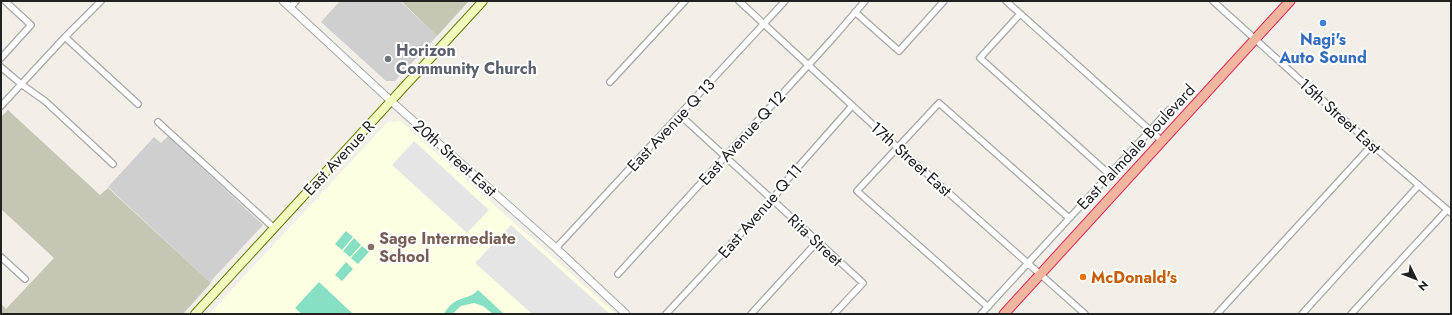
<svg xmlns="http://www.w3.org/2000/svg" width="1452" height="315" font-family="Jost,sans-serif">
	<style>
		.education { fill: #fdffe3 }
		.religious { fill: #cfcfcf }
		.construction { fill: #c5c6b3 }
		.pitch { fill: #87dfc4 }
		.parking { fill: #e5e5e5 }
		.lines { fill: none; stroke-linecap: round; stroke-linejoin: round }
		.minor-casing { stroke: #a8a8a8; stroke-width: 8 }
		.tertiary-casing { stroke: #a8a8a8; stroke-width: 9 }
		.secondary-casing { stroke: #657b05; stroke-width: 10 }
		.trunk-casing { stroke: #db2959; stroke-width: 11 }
		.minor { stroke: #fff; stroke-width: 5.5 }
		.tertiary { stroke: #fff; stroke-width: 7 }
		.secondary { stroke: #f2fabe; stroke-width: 8 }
		.trunk { stroke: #f2b69e; stroke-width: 9 }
		.shop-dot { fill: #3f7fe0; stroke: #fff; stroke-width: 1.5 }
		.worship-dot { fill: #6b7280; stroke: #fff; stroke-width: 1.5 }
		.education-dot { fill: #8d6e63; stroke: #fff; stroke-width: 1.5 }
		.food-dot { fill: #e8710a; stroke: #fff; stroke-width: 1.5 }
		.labels { text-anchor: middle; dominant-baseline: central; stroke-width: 4; stroke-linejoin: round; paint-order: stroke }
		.shop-label { font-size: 16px; font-weight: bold; fill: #366cbe; stroke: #fff }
		.worship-label { font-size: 16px; font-weight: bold; fill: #5b616d; stroke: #fff; text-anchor: start }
		.street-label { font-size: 16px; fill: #212121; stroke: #fff }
		.education-label { font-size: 16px; font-weight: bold; fill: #785e54; stroke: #fff; text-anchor: start }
		.food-label { font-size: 16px; font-weight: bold; fill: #c56008; stroke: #fff; text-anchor: start }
	</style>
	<rect width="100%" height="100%" fill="#f1efe8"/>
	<path class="education" d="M 401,121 L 503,213 L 616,314 L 209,314 L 388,122 Z"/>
	<path class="religious" d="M 340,1 L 400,1 L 437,36 L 395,81 L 386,81 L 321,22 Z
		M 168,136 L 263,225 L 210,282 L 108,187 L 154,137 L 161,143 Z"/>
	<path class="construction" d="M 401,1 L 469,1 L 437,36 Z
		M 8,110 L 100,195 L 108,188 L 211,283 L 183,314 L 1,314 L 1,304 L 6,309 L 54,258 L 1,209 L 1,117 Z"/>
	<path class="pitch" d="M 346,231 L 353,237 L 342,250 L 335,244 Z
		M 354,238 L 361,245 L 350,257 L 343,251 Z
		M 362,246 L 369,252 L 358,264 L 351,258 Z
		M 346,262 L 353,269 L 342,281 L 335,275 Z
		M 319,282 L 353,314 L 302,314 L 295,308 Z
		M 478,290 L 504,314 L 493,314 L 483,306 L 474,303 L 461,306 L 452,314 L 444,314 C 455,294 467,302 478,290 Z"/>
	<path class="parking" d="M 414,141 L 489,210 L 467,233 L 392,165 Z
		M 511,225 L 610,314 L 532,314 L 475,263 Z"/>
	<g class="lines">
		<defs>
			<path id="minor" d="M 739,1 L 897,147 L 1085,314
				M 1006,1 L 1162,141
				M 1213,1 L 1372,145 L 1451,213
				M 290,8 L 296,1
				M 855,12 L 899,51 L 944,1
				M 1020,14 L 980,58 L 1109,174
				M 65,37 L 138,104
				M 1,58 L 31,25 L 5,1
				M 1,67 L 21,84 L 45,101 L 113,164
				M 610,82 L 685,1
				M 1,106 L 65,37 L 101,1
				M 680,115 L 863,283 L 834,314
				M 158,122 L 274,228
				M 556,248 L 785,1
				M 1,257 L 25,279
				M 618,274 L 834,37 L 865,1
				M 988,307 L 857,191 L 939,103 L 1069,218
				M 666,314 L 772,200 L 791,175 L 852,106
				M 751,314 L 817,242
				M 981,314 L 1169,110
				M 1217,314 L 1372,145
				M 1302,314 L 1419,185
				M 1351,314 L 1447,210"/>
			<path id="tertiary" d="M 283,1 L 391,101 L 556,248 L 626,314"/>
			<path id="secondary" d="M 195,314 L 483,1"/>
			<path id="trunk" d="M 1004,314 L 1290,1"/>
		</defs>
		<use href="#minor" class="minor-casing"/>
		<use href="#tertiary" class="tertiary-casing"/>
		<use href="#secondary" class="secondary-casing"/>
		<use href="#trunk" class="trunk-casing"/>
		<use href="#minor" class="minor"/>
		<use href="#tertiary" class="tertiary"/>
		<use href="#secondary" class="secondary"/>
		<use href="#trunk" class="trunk"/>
	</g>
	<circle class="shop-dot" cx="1323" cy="23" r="4"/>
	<circle class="worship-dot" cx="388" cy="59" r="4"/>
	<circle class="education-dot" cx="371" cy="247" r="4"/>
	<circle class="food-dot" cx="1083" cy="277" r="4"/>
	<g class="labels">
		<g class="shop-label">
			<text x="1323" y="39">Nagi's<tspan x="1323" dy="18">Auto Sound</tspan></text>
		</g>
		<g class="worship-label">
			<text x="396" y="50">Horizon<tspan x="396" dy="18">Community Church</tspan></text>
		</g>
		<g class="street-label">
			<text transform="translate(1340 116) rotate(42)">15th Street East</text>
			<text transform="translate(671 125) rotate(-47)">East Avenue Q 13</text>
			<text transform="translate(742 138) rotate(-48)">East Avenue Q 12</text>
			<text transform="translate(1136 147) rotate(-47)">East Palmdale Boulevard</text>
			<text transform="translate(339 158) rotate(-47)">East Avenue R</text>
			<text transform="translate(455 158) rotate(42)">20th Street East</text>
			<text transform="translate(911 159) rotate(42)">17th Street East</text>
			<text transform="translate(760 211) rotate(-49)">East Avenue Q 11</text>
			<text transform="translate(815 240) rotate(43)">Rita Street</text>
		</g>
		<g class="education-label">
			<text x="379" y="238">Sage Intermediate<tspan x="379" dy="18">School</tspan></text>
		</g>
		<g class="food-label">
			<text x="1091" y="277">McDonald's</text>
		</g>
	</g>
	<rect width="1452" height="315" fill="none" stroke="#212121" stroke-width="4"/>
	<g transform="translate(1416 279) rotate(133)" stroke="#ffffff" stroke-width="3" paint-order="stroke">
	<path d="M0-3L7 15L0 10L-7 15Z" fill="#212121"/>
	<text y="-6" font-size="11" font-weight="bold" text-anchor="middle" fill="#212121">N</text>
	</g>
</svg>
